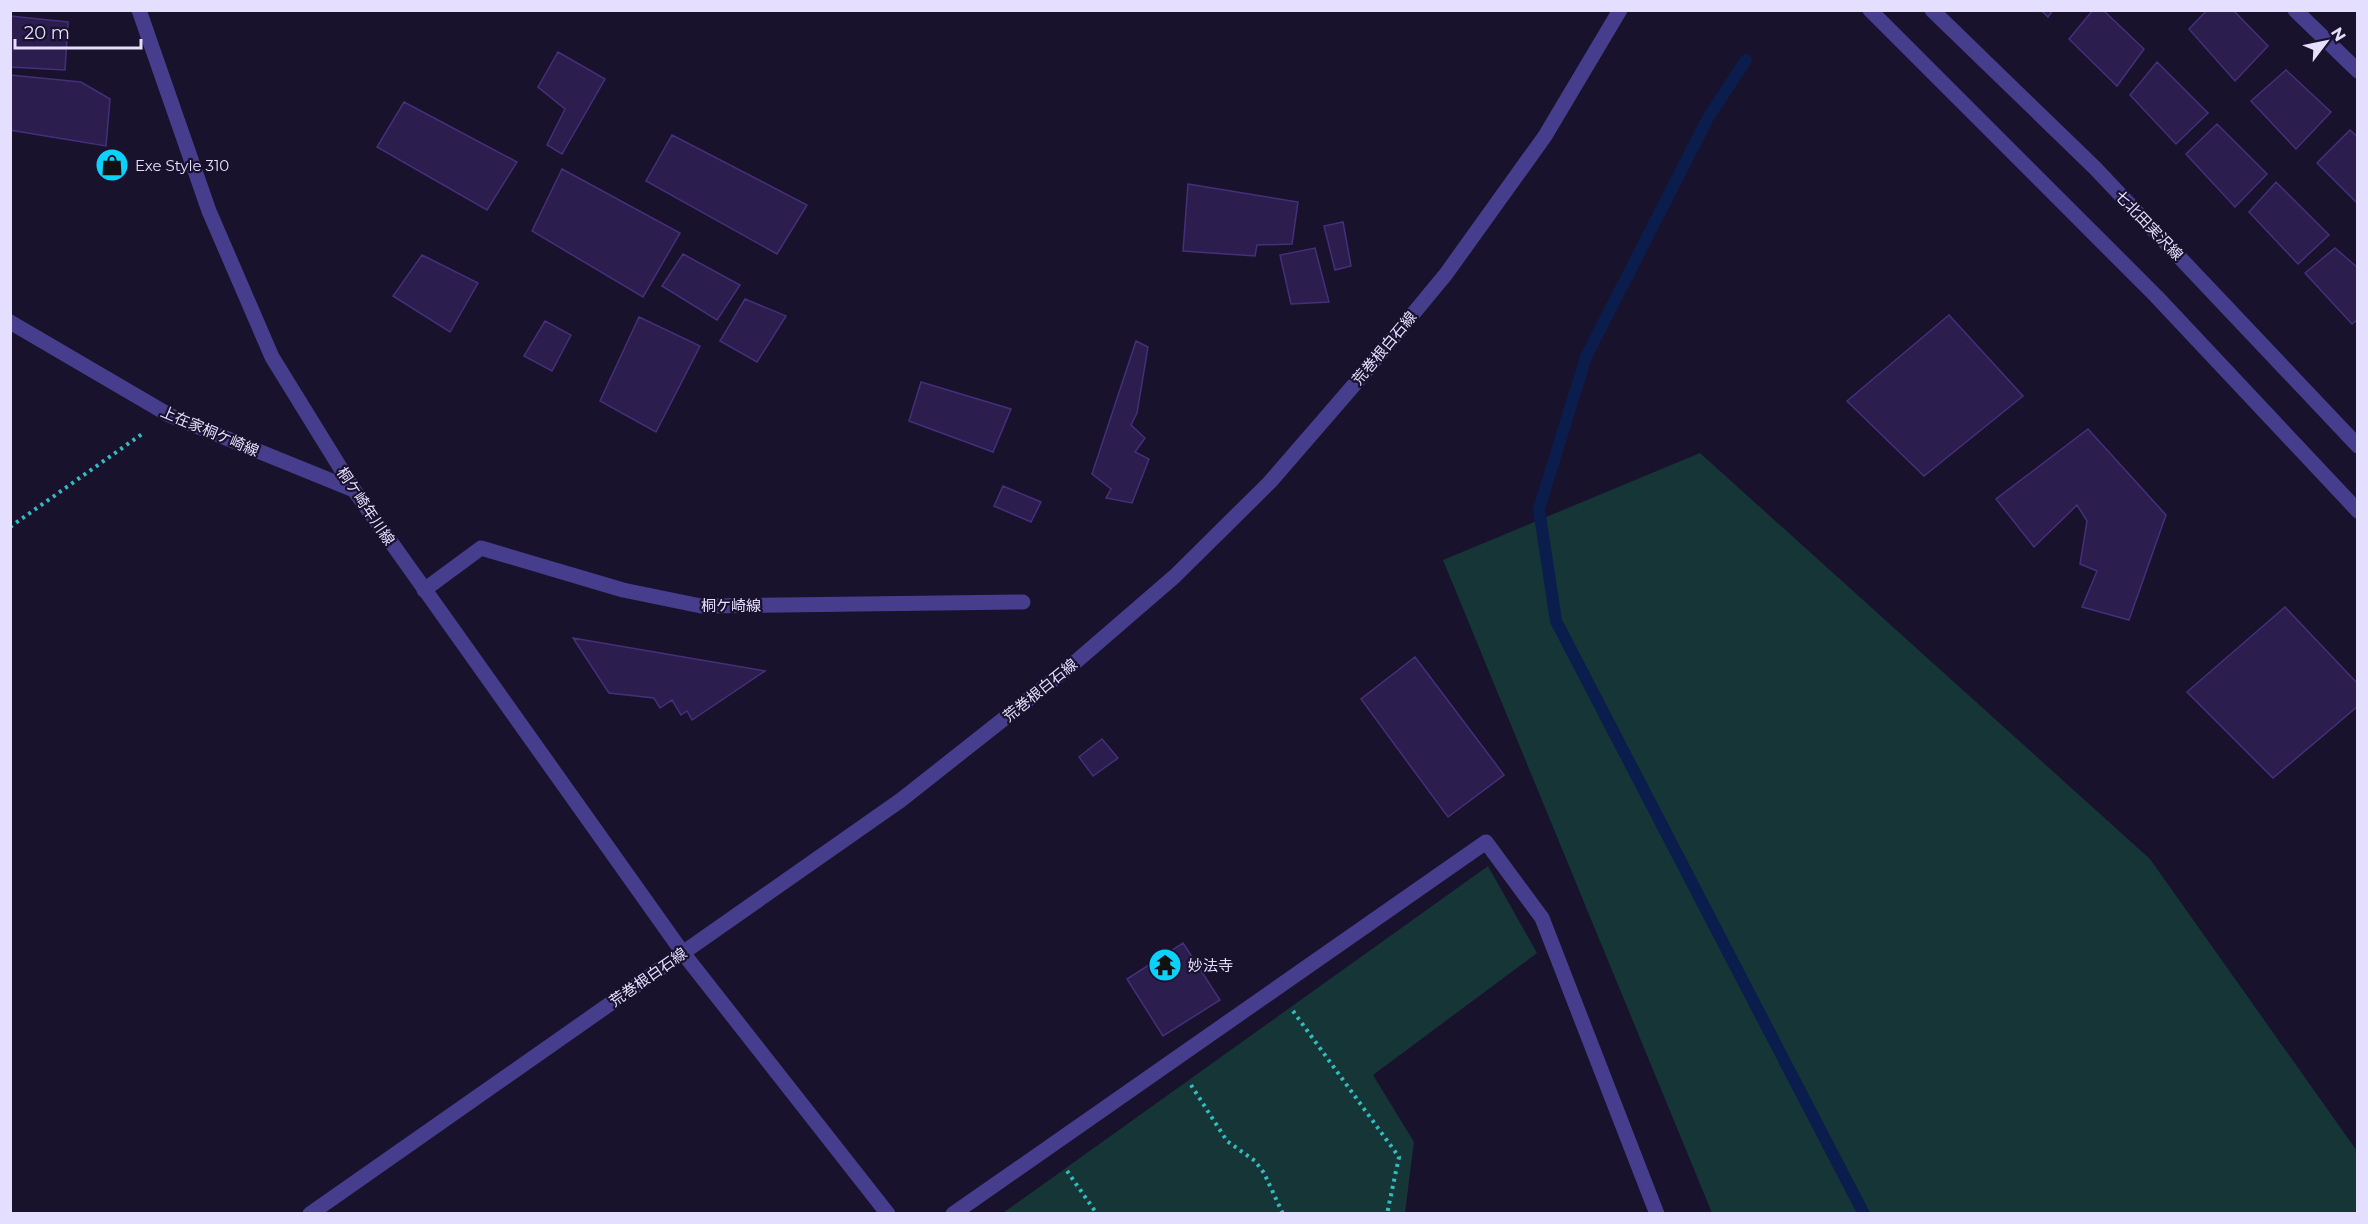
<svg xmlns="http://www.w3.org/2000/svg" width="2368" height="1224" font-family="Montserrat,'Noto Sans JP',sans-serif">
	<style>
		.green { fill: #153537 }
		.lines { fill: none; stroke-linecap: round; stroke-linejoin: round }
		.stream { stroke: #0b1d4d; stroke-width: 12 }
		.building { fill: #2b1d4e; stroke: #452f7a; stroke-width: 1.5 }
		.path { stroke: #30bdc0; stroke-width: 4; stroke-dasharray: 3 4.5; stroke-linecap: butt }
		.minor { stroke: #463d8c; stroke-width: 15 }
		.tertiary { stroke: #463d8c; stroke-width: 15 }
		.labels { text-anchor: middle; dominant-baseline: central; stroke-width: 4.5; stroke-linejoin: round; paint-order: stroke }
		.poi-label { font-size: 15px; fill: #e4deff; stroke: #19122d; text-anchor: start }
		.street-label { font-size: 15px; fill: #e4deff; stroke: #19122d }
	</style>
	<rect width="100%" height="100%" fill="#19122d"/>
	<path class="green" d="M 1700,453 L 2150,859 L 2357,1151 L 2357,1213 L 1712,1213 L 1443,560 Z
		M 1488,866 L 1537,953 L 1373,1075 L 1414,1142 L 1405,1213 L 1003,1213 Z"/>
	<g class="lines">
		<path class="stream" d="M 1746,60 L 1708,118 L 1586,357 L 1539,509 L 1556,621 L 1864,1214"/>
	</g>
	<path class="building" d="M 2041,10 L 2053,10 L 2048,17 Z
		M 2093,10 L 2103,10 L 2144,49 L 2117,86 L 2069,39 Z
		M 2207,10 L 2233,10 L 2268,46 L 2235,81 L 2189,29 Z
		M 10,16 L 68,22 L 65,70 L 10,67 Z
		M 558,52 L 605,79 L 562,154 L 547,145 L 565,109 L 538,87 Z
		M 2157,62 L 2208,113 L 2176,144 L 2130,95 Z
		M 2286,70 L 2331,112 L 2296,149 L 2251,101 Z
		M 10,75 L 81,82 L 110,99 L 106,146 L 10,130 Z
		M 404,102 L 517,162 L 487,210 L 377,147 Z
		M 2217,124 L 2267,174 L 2235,207 L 2186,154 Z
		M 2350,130 L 2358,137 L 2358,204 L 2317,163 Z
		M 672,135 L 807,205 L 777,254 L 646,181 Z
		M 562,169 L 680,233 L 643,297 L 532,231 Z
		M 2276,182 L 2329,235 L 2298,264 L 2249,212 Z
		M 1188,184 L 1298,202 L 1292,244 L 1257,245 L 1255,256 L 1183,251 Z
		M 1343,222 L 1351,266 L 1335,270 L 1324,226 Z
		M 1315,248 L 1329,302 L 1291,304 L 1280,255 Z
		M 2335,248 L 2358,268 L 2358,319 L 2352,324 L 2305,273 Z
		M 683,254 L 740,285 L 717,320 L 662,286 Z
		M 422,255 L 478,283 L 450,332 L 393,296 Z
		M 745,299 L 786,316 L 757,362 L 720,341 Z
		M 1949,315 L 2023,396 L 1924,476 L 1847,401 Z
		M 639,317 L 700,346 L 656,432 L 600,401 Z
		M 545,321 L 571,335 L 552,371 L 524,356 Z
		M 1136,341 L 1148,347 L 1137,413 L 1131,425 L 1145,438 L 1135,452 L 1149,459 L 1132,503 L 1106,498 L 1111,489 L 1092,474 Z
		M 921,382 L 1011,409 L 993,452 L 909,421 Z
		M 2088,429 L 2166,515 L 2129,620 L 2082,607 L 2097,571 L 2080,564 L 2087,521 L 2077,505 L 2034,547 L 1996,499 Z
		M 1003,486 L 1041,502 L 1031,522 L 994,506 Z
		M 2285,607 L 2358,684 L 2358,706 L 2273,778 L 2187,692 Z
		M 573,638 L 765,671 L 692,720 L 687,711 L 681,715 L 672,700 L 660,708 L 654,698 L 609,693 Z
		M 1415,657 L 1504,775 L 1448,817 L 1361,699 Z
		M 1102,739 L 1118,758 L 1093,776 L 1079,757 Z
		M 1183,943 L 1220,1000 L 1163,1036 L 1127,979 Z"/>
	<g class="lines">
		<path class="path" d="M 10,527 L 142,434
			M 1293,1011 L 1399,1157 L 1387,1214
			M 1191,1085 L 1227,1141 L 1255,1161 L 1264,1173 L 1283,1214
			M 1067,1171 L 1097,1214"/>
		<path class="minor" d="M 1870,10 L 2156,296 L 2358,511
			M 1932,10 L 2095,168 L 2358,446
			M 2295,10 L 2358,71
			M 10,322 L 169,415 L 354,490
			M 424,590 L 481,548 L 623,590 L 701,606 L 1023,602
			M 683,953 L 888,1214
			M 953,1214 L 1486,842 L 1542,918 L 1657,1214"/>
		<path class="tertiary" d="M 139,10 L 209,211 L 272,357 L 354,490 L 683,953
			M 310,1214 L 901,800 L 1072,665 L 1175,576 L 1270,482 L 1360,378 L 1446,274 L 1545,136 L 1620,10"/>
	</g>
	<defs>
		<symbol id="shop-disc" viewBox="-11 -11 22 22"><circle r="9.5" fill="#0ad2ff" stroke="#19122d"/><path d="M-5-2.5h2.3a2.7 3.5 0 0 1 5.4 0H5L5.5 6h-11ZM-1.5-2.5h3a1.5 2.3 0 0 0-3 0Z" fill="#111"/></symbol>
		<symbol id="temple-disc" viewBox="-11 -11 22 22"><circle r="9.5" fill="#0ad2ff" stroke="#19122d"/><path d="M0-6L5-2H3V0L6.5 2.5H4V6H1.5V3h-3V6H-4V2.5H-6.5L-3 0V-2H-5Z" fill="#111"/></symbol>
	</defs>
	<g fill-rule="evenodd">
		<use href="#shop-disc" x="93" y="146" width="38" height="38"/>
		<use href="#temple-disc" x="1146" y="946" width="38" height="38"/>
	</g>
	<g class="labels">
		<g class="poi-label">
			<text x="135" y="165">Exe Style 310</text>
			<text x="1188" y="965">妙法寺</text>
		</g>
		<g class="street-label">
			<text transform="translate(2149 225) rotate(46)">七北田実沢線</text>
			<text transform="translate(1384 348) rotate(-50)">荒巻根白石線</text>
			<text transform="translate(210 431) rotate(23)">上在家桐ケ崎線</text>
			<text transform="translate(366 506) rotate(56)">桐ケ崎年川線</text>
			<text x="731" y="605">桐ケ崎線</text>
			<text transform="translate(1040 690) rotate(-39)">荒巻根白石線</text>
			<text transform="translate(648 977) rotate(-35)">荒巻根白石線</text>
		</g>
	</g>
	<rect width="2368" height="1224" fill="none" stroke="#e4deff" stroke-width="24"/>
	<g transform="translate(2326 42) rotate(58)" stroke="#19122d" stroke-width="4.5" paint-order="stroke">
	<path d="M0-4.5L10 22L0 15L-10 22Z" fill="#e4deff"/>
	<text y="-9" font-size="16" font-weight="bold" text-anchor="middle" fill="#e4deff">N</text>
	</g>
	<path d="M15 39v9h126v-9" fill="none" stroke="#e4deff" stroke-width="3"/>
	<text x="24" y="39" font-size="18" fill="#e4deff" stroke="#19122d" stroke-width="4.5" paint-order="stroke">20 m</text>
</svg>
